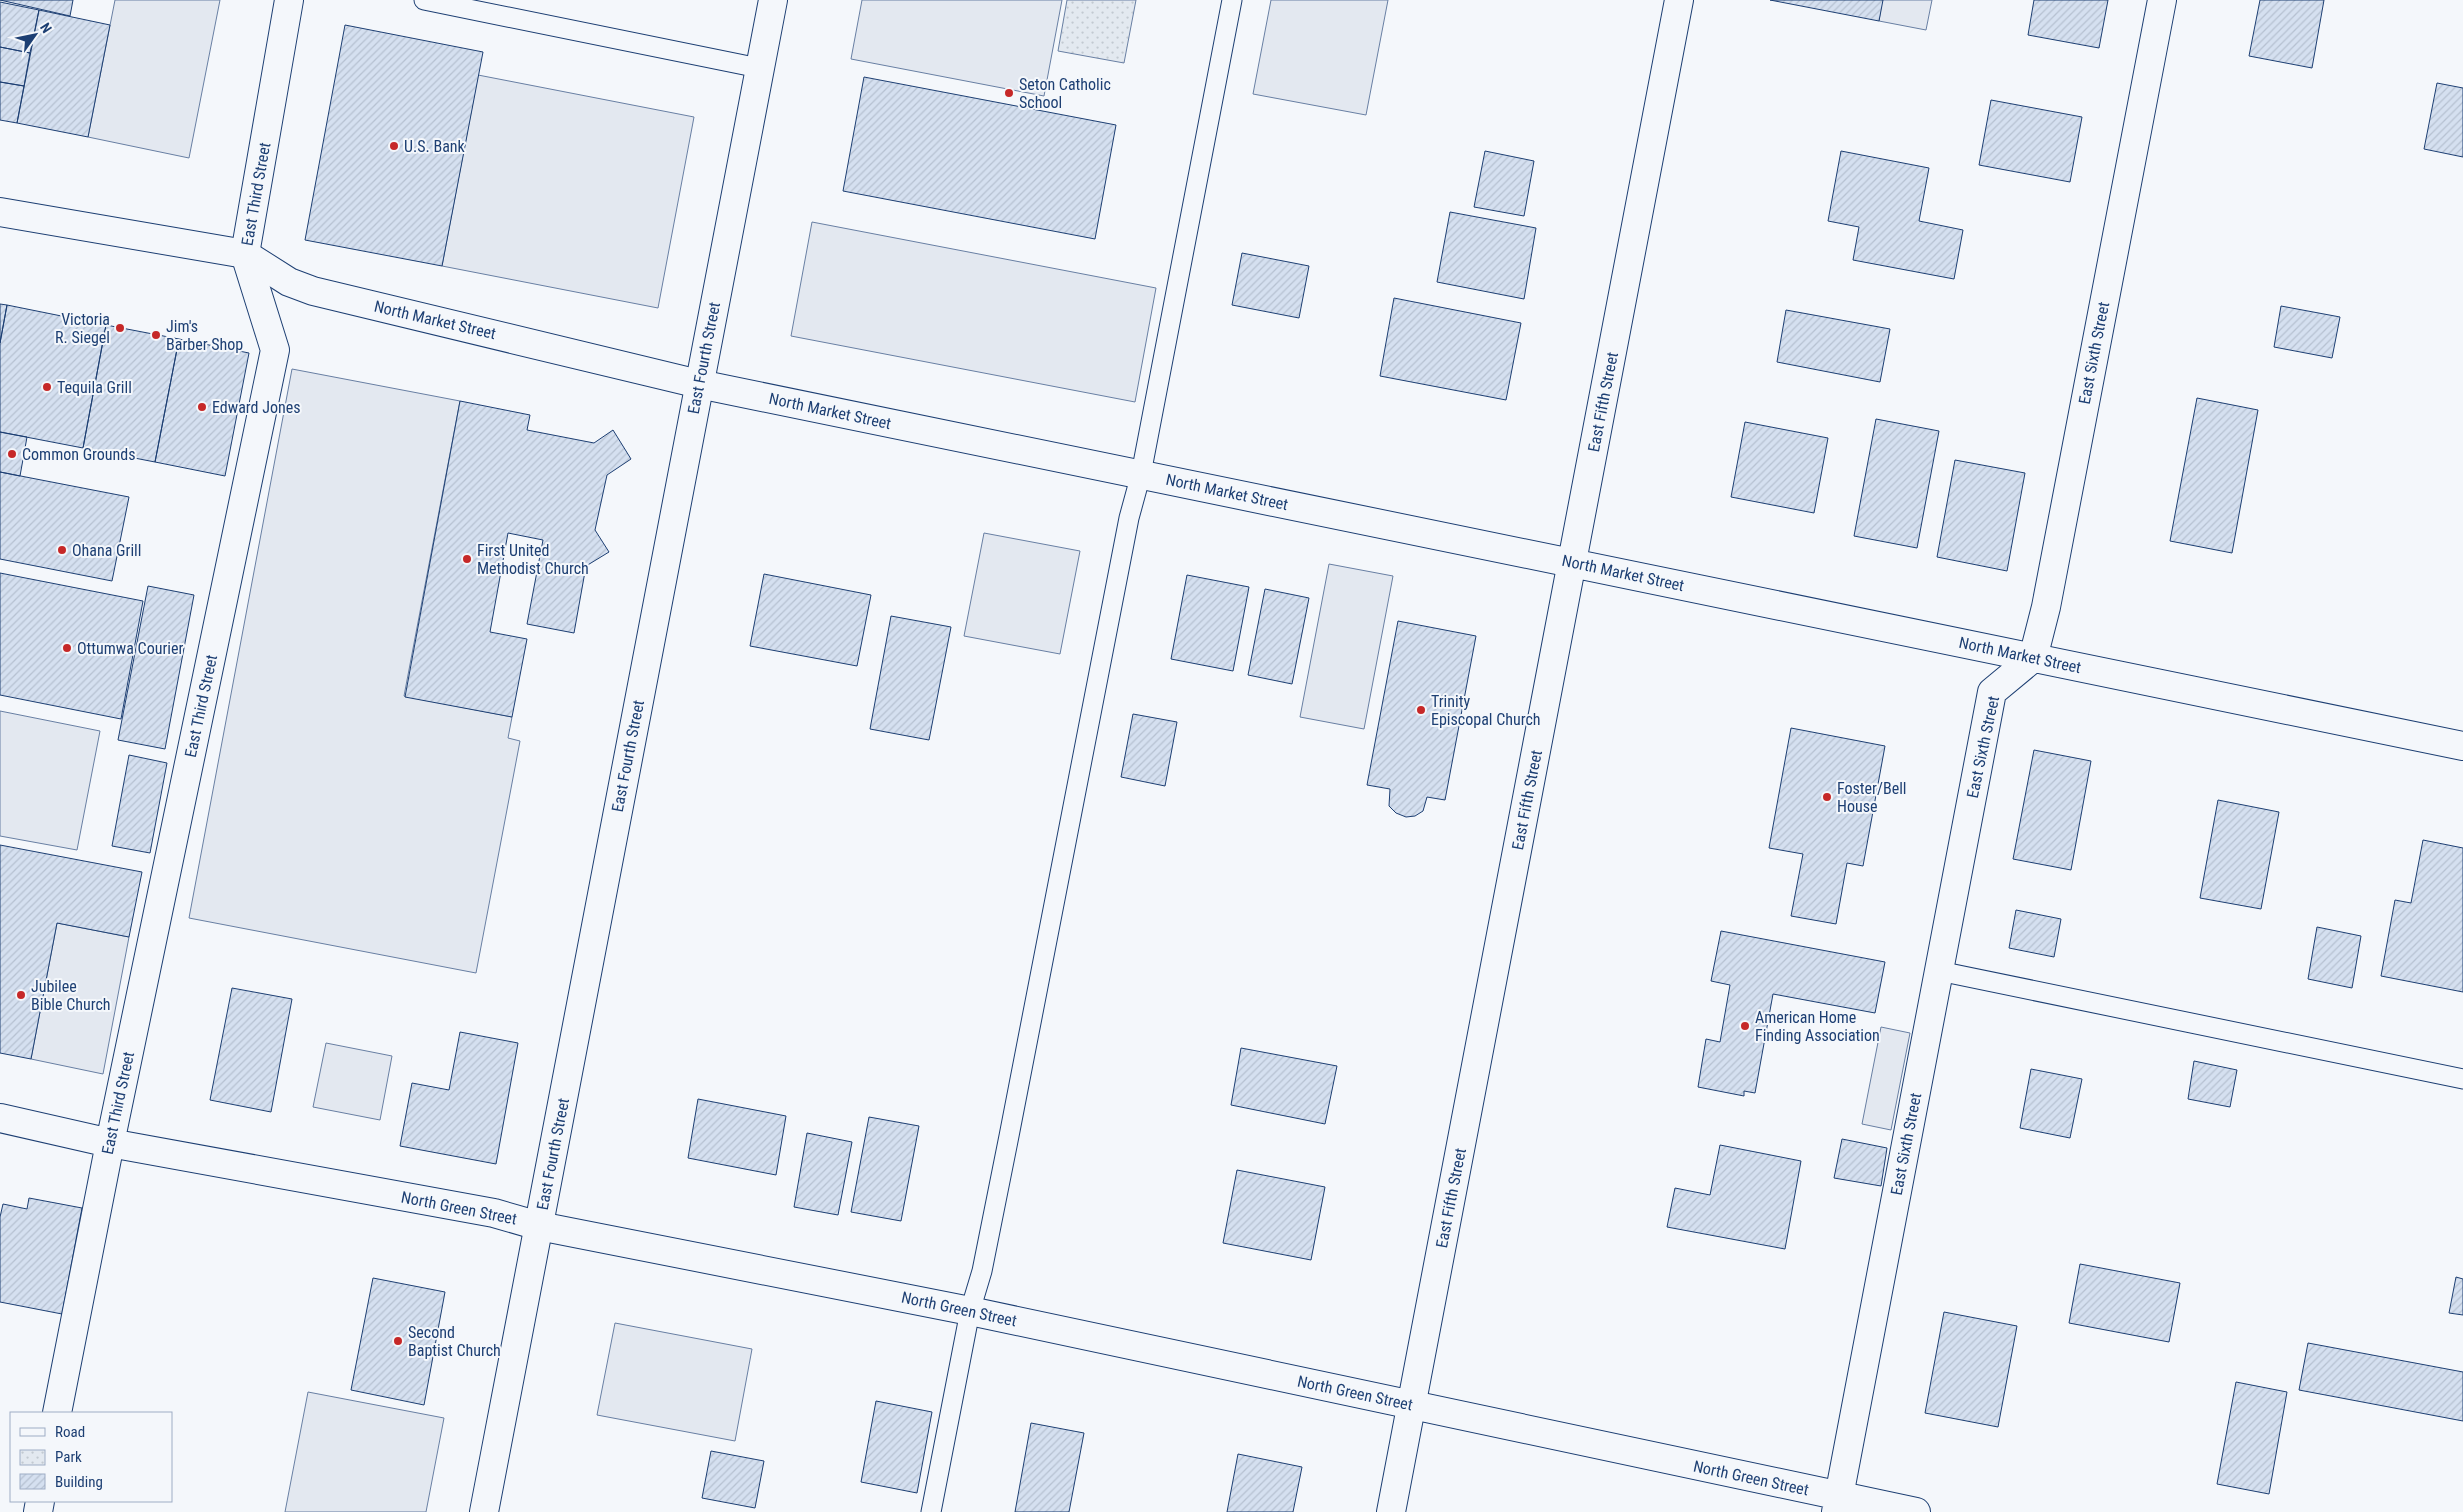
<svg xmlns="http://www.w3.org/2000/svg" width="2463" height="1512" font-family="'Roboto Condensed',sans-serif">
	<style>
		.park { fill: url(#park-dots); stroke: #687fa3 }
		.parking { fill: #e3e8f0; stroke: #687fa3 }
		.building { fill: url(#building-hatch); stroke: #1d3f73 }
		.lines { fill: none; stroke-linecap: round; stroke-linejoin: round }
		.service-casing { stroke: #1d3f73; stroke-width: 21 }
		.minor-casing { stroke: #1d3f73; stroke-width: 30 }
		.tertiary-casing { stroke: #1d3f73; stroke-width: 30 }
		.secondary-casing { stroke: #1d3f73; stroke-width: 30 }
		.service { stroke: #f4f7fb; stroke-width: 19 }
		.minor { stroke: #f4f7fb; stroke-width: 28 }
		.tertiary { stroke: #f4f7fb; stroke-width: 28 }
		.secondary { stroke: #f4f7fb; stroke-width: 28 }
		.poi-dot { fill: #c62828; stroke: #f4f7fb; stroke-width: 2 }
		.labels { text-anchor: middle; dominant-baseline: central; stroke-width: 4; stroke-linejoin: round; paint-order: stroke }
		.poi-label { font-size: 16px; fill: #1d3f73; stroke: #f4f7fb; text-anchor: start }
		.street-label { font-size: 16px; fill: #1d3f73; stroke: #f4f7fb }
	</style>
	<defs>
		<pattern id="park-dots" width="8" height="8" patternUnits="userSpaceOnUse" patternTransform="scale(1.25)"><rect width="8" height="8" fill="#e3e9f0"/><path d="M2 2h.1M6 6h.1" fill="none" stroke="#c2c9d1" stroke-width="1.8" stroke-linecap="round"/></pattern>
		<pattern id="building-hatch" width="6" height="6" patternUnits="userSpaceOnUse" patternTransform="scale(1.25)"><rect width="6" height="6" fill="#d5e0f0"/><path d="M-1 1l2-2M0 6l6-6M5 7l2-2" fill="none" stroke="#b6c1d1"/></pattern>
	</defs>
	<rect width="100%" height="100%" fill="#f4f7fb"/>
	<path class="park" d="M 1067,0 L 1136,0 L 1124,63 L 1058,51 Z"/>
	<path class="parking" d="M 115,0 L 220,0 L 189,158 L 88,137 Z
		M 862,0 L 1062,0 L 1044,96 L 851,59 Z
		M 1271,0 L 1388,0 L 1366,115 L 1253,94 Z
		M 1882,0 L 1932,0 L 1926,30 L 1879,21 Z
		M 478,75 L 694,117 L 658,308 L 442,266 Z
		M 812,222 L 1156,288 L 1135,402 L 791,336 Z
		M 292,369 L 460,401 L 404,696 L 512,717 L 508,738 L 520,741 L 476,973 L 189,918 Z
		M 984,533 L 1080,551 L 1060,654 L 964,636 Z
		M 1329,564 L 1393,576 L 1364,729 L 1300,717 Z
		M 0,711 L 100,731 L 77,850 L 0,836 Z
		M 57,923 L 129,937 L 103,1074 L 31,1059 Z
		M 1881,1027 L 1910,1033 L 1891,1130 L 1862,1124 Z
		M 326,1043 L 392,1056 L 380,1120 L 313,1107 Z
		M 615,1323 L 752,1349 L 735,1441 L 597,1415 Z
		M 308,1392 L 444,1418 L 426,1512 L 285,1512 Z"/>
	<path class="building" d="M 0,0 L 73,0 L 70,16 Z
		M 1770,0 L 1883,0 L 1879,21 Z
		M 2034,0 L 2108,0 L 2099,48 L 2028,35 Z
		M 2260,0 L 2324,0 L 2312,68 L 2249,56 Z
		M 0,2 L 39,10 L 30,53 L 0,47 Z
		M 39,10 L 110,25 L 88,137 L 17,123 Z
		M 345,25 L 483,52 L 442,266 L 305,240 Z
		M 0,47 L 30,53 L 24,86 L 0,82 Z
		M 864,77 L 1116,125 L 1095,239 L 843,191 Z
		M 0,82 L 24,86 L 17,123 L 0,120 Z
		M 2437,83 L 2463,88 L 2463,157 L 2424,149 Z
		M 1991,100 L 2082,117 L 2070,182 L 1979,165 Z
		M 1485,151 L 1534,161 L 1524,216 L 1474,207 Z
		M 1841,151 L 1929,168 L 1919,221 L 1963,230 L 1954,279 L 1853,260 L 1859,227 L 1828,221 Z
		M 1450,212 L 1536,228 L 1524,299 L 1437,282 Z
		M 1242,253 L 1309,266 L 1299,318 L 1232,305 Z
		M 1394,298 L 1521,323 L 1506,400 L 1380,376 Z
		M 0,304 L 7,305 L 0,343 Z
		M 7,305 L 106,325 L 83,448 L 0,432 L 0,343 Z
		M 2281,306 L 2340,317 L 2332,358 L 2274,347 Z
		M 1786,310 L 1890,329 L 1880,382 L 1777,362 Z
		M 106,325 L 179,339 L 155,462 L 83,448 Z
		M 179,339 L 249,353 L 225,476 L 155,462 Z
		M 2197,398 L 2258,410 L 2232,553 L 2170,541 Z
		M 460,401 L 530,415 L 527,430 L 594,443 L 613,430 L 631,459 L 607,475 L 595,530 L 609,552 L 586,566 L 574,633 L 527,624 L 543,540 L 508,533 L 490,632 L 527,639 L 512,717 L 405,697 Z
		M 1876,419 L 1939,431 L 1917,548 L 1854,536 Z
		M 1745,422 L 1828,438 L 1814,513 L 1731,497 Z
		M 0,432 L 27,437 L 20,476 L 0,472 Z
		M 1955,460 L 2025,473 L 2007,571 L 1937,557 Z
		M 0,472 L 129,497 L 112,581 L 0,559 Z
		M 0,573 L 143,601 L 121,719 L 0,695 Z
		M 764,574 L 871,595 L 857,666 L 750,646 Z
		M 1187,575 L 1249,587 L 1233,671 L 1171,659 Z
		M 148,586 L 194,595 L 165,749 L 118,740 Z
		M 1265,589 L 1309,598 L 1292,684 L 1248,675 Z
		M 891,616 L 951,627 L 929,740 L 870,729 Z
		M 1398,621 L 1476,636 L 1445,800 L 1427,797 L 1423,811 L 1415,816 L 1406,817 L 1396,813 L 1389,806 L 1390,789 L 1367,785 Z
		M 1133,714 L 1177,722 L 1165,786 L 1121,777 Z
		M 1791,728 L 1885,746 L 1863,866 L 1847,863 L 1836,924 L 1791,916 L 1803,854 L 1769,848 Z
		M 2034,750 L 2091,761 L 2071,870 L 2013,859 Z
		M 129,755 L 167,763 L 150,853 L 112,846 Z
		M 2218,800 L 2279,812 L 2261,909 L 2200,898 Z
		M 2423,840 L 2463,848 L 2463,992 L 2381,976 L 2395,900 L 2411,903 Z
		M 0,845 L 142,872 L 129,937 L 57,923 L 31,1059 L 0,1053 Z
		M 2016,910 L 2061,919 L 2054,957 L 2009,948 Z
		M 2317,927 L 2361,936 L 2352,988 L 2308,979 Z
		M 1721,931 L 1885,962 L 1875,1013 L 1773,994 L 1755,1093 L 1744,1091 L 1744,1096 L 1698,1087 L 1706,1039 L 1720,1042 L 1730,985 L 1711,981 Z
		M 232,988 L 292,999 L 271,1112 L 210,1100 Z
		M 460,1032 L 518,1043 L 496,1164 L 400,1146 L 412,1083 L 449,1090 Z
		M 1241,1048 L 1337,1066 L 1325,1124 L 1231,1105 Z
		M 2194,1061 L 2237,1070 L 2230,1107 L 2188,1099 Z
		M 2031,1069 L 2082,1079 L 2070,1138 L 2020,1128 Z
		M 698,1099 L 786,1116 L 776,1175 L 688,1158 Z
		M 869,1117 L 919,1126 L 901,1221 L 851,1212 Z
		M 807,1133 L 852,1142 L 838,1215 L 794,1207 Z
		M 1842,1139 L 1887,1148 L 1881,1186 L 1834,1178 Z
		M 1720,1145 L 1801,1161 L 1785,1249 L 1667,1227 L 1675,1188 L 1710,1195 Z
		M 1237,1170 L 1325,1187 L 1311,1260 L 1223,1243 Z
		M 29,1198 L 82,1208 L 62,1314 L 0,1302 L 0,1217 L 3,1204 L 27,1209 Z
		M 2080,1264 L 2180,1283 L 2169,1342 L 2069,1323 Z
		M 2456,1277 L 2463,1279 L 2463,1315 L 2449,1313 Z
		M 373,1278 L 445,1292 L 424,1405 L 351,1390 Z
		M 1944,1312 L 2017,1326 L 1998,1427 L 1925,1413 Z
		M 2308,1343 L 2463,1372 L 2463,1421 L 2299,1390 Z
		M 2236,1382 L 2287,1392 L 2269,1494 L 2217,1484 Z
		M 876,1401 L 932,1412 L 917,1493 L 861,1482 Z
		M 1031,1423 L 1084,1433 L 1069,1512 L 1015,1512 Z
		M 711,1451 L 764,1461 L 755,1508 L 702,1498 Z
		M 1238,1454 L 1302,1467 L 1293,1512 L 1227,1512 Z"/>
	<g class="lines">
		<defs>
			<path id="service" d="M 424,0 L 759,68
				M 1939,971 L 2463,1079
				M 931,1512 L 970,1311 L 982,1271 L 1009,1136 L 1129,518 L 1141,474 L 1232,0"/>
			<path id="minor" d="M 699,384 L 2463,746
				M 0,1118 L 110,1143 L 494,1213 L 539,1226 L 970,1311 L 1916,1512
				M 57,1413 L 110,1143 L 275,350 L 245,254 L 289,0
				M 38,1512 L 40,1501
				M 1391,1512 L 1679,0
				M 1836,1512 L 1992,692 L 2033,658 L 2046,607 L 2162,0"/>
			<path id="tertiary" d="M 0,212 L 245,254 L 289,282 L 313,291 L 699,384"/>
			<path id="secondary" d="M 484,1512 L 773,0"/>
		</defs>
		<use href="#service" class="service-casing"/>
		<use href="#minor" class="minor-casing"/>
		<use href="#tertiary" class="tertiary-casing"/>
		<use href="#secondary" class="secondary-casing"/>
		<use href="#service" class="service"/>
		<use href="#minor" class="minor"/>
		<use href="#tertiary" class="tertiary"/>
		<use href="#secondary" class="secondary"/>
	</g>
	<g class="poi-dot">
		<circle cx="1009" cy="93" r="5"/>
		<circle cx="394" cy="146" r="5"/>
		<circle cx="120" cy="328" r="5"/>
		<circle cx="156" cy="335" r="5"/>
		<circle cx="47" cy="387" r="5"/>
		<circle cx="202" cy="407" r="5"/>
		<circle cx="12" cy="454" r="5"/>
		<circle cx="62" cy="550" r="5"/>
		<circle cx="467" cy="559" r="5"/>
		<circle cx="67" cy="648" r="5"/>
		<circle cx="1421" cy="710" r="5"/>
		<circle cx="1827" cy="797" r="5"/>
		<circle cx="21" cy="995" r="5"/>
		<circle cx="1745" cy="1026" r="5"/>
		<circle cx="398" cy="1341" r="5"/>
	</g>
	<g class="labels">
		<g class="poi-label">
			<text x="1019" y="84">Seton Catholic<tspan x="1019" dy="18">School</tspan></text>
			<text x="404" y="146">U.S. Bank</text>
			<text x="110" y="319" text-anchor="end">Victoria<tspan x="110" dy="18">R. Siegel</tspan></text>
			<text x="166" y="326">Jim's<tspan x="166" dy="18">Barber Shop</tspan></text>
			<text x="57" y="387">Tequila Grill</text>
			<text x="212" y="407">Edward Jones</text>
			<text x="22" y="454">Common Grounds</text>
			<text x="72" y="550">Ohana Grill</text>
			<text x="477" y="550">First United<tspan x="477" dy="18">Methodist Church</tspan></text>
			<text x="77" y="648">Ottumwa Courier</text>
			<text x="1431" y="701">Trinity<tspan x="1431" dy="18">Episcopal Church</tspan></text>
			<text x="1837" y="788">Foster/Bell<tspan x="1837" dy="18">House</tspan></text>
			<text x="31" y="986">Jubilee<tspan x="31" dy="18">Bible Church</tspan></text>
			<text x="1755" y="1017">American Home<tspan x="1755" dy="18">Finding Association</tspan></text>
			<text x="408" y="1332">Second<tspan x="408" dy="18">Baptist Church</tspan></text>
		</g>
		<g class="street-label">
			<text transform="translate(256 194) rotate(-80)">East Third Street</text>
			<text transform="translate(435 320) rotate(13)">North Market Street</text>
			<text transform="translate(2094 353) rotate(-79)">East Sixth Street</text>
			<text transform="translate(704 358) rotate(-79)">East Fourth Street</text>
			<text transform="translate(1603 402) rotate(-79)">East Fifth Street</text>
			<text transform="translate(830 411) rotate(12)">North Market Street</text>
			<text transform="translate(1227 492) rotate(12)">North Market Street</text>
			<text transform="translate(1623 573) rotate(12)">North Market Street</text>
			<text transform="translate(2020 655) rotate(12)">North Market Street</text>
			<text transform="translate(201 706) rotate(-78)">East Third Street</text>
			<text transform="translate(1983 747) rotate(-78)">East Sixth Street</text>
			<text transform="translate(628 756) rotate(-79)">East Fourth Street</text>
			<text transform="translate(1527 800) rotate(-79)">East Fifth Street</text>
			<text transform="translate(118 1103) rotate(-78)">East Third Street</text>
			<text transform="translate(1906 1144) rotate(-79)">East Sixth Street</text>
			<text transform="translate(553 1154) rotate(-79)">East Fourth Street</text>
			<text transform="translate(1451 1198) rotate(-79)">East Fifth Street</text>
			<text transform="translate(459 1208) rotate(11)">North Green Street</text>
			<text transform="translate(959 1309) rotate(12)">North Green Street</text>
			<text transform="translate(1355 1393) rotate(12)">North Green Street</text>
			<text transform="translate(1751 1478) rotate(12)">North Green Street</text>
		</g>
	</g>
	<rect x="10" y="1412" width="162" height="90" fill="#f4f7fb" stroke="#9eadc5"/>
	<rect x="20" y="1428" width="25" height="8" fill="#f4f7fb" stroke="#9eadc5"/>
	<text x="55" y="1437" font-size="15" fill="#1d3f73">Road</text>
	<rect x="20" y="1450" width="25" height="15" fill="url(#park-dots)" stroke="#9eadc5"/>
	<text x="55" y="1462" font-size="15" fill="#1d3f73">Park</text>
	<rect x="20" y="1474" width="25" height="15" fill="url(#building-hatch)" stroke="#9eadc5"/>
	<text x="55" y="1487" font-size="15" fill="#1d3f73">Building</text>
	<g transform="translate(35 35) rotate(57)" stroke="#f4f7fb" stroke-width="4" paint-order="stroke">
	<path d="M0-4L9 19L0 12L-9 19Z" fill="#1d3f73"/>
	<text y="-8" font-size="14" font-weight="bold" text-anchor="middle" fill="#1d3f73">N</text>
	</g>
</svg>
